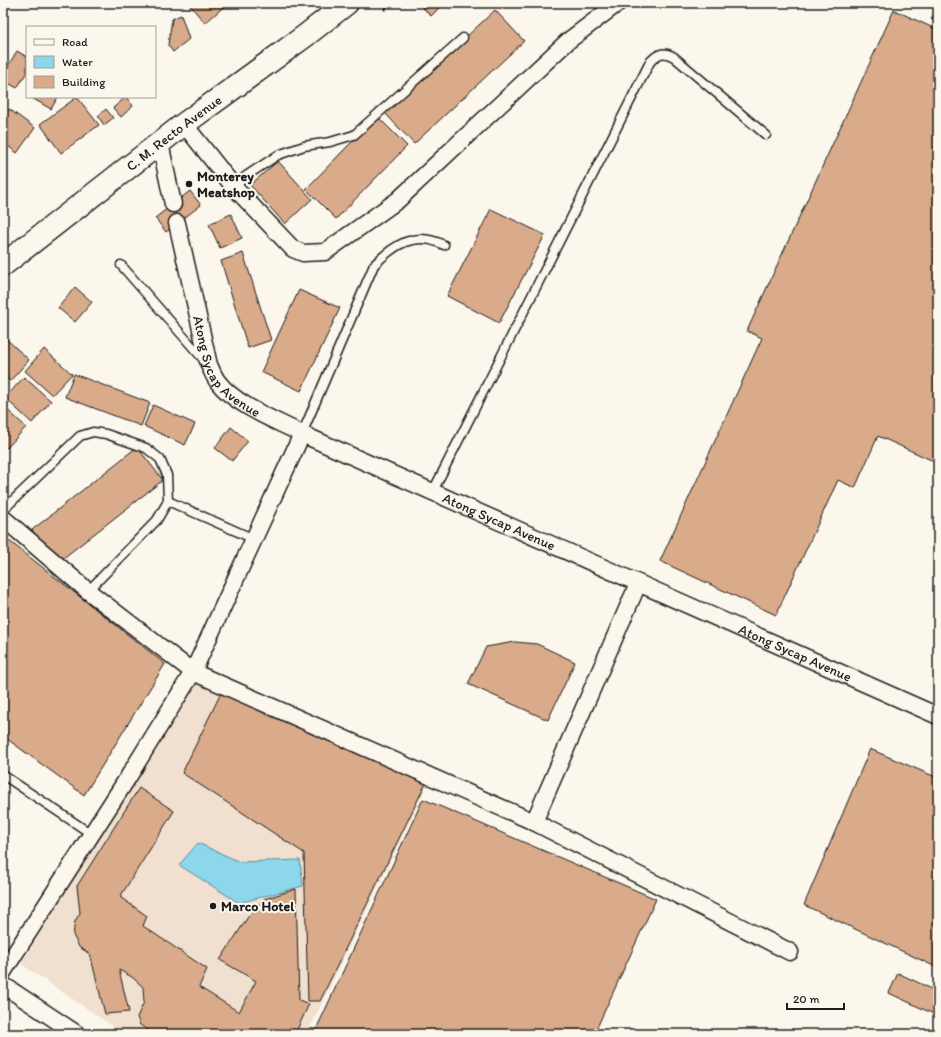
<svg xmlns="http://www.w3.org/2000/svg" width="941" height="1037" font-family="Itim,sans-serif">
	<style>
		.built { fill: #f1e0cf }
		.water { fill: #8cd7ec; stroke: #5f8c99 }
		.building { fill: #d9ab8a; stroke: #1c1c1c }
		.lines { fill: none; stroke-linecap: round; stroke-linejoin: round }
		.lane-casing { stroke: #1c1c1c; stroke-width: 11 }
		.street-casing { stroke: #1c1c1c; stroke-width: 19 }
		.highway-casing { stroke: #1c1c1c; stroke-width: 25 }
		.path { stroke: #1c1c1c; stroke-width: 2.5; stroke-dasharray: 4 3; stroke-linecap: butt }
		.lane { stroke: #fbf7ec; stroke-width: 8 }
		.street { stroke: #fbf7ec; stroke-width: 16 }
		.highway { stroke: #fbf7ec; stroke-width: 22 }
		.poi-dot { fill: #1c1c1c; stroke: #fbf7ec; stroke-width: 1.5 }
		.labels { text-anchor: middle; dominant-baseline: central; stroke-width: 4; stroke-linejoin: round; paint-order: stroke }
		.street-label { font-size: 14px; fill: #1c1c1c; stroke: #fbf7ec }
		.poi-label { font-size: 14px; font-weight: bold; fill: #1c1c1c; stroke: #fbf7ec; text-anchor: start }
	</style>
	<rect width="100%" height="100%" fill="#fbf7ec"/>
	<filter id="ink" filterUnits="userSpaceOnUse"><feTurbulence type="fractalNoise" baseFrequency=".025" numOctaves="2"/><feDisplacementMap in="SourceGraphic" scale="8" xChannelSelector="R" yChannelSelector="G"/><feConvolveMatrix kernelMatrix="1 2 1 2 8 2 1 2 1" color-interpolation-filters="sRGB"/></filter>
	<g filter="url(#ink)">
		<path class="built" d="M 196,681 L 429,781 L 307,1034 L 124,1034 L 21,964 Z"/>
		<path class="water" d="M 198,843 L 240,862 L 300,860 L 303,886 L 239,903 L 179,865 Z"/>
		<path class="building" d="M 188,3 L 226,3 L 227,4 L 205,23 Z
			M 418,3 L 444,3 L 431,16 Z
			M 938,6 L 938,23 L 931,19 Z
			M 495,10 L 524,41 L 414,144 L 385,113 Z
			M 894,10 L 938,30 L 938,463 L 878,436 L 855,488 L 838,480 L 776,615 L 660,561 L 762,338 L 747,331 Z
			M 181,15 L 189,39 L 173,52 L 168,45 L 172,19 Z
			M 17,51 L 27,57 L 27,72 L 17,88 L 3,80 L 3,74 Z
			M 30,97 L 58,97 L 51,109 Z
			M 77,97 L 99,125 L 61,153 L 40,124 Z
			M 126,97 L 133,106 L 121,117 L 113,108 Z
			M 9,109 L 35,128 L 17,153 L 3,142 L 3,117 Z
			M 106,109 L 113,118 L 104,125 L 98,116 Z
			M 377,116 L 407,146 L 336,219 L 306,189 Z
			M 278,161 L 312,199 L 285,224 L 250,185 Z
			M 190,191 L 201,205 L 166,232 L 155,218 Z
			M 491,209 L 545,235 L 499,323 L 447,296 Z
			M 231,214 L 242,238 L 220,248 L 209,224 Z
			M 243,253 L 271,340 L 248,348 L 221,261 Z
			M 75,287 L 92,302 L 75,322 L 58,308 Z
			M 299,290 L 340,308 L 301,391 L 261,372 Z
			M 3,336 L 29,360 L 10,381 L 3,375 Z
			M 44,349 L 72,374 L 52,395 L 25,371 Z
			M 74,374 L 150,403 L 141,426 L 65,397 Z
			M 24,377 L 51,401 L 32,423 L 5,398 Z
			M 153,405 L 195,424 L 185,445 L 144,426 Z
			M 3,406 L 26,427 L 7,448 L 3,445 Z
			M 231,427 L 248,441 L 232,461 L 215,448 Z
			M 137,447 L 163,480 L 57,563 L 32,530 Z
			M 3,536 L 165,664 L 84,795 L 3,736 Z
			M 515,642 L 537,644 L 575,662 L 548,720 L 468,684 L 486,647 Z
			M 221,693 L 426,783 L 320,1001 L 308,1001 L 304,853 L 182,773 Z
			M 870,749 L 938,778 L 938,968 L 804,905 Z
			M 139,788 L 174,811 L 120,897 L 147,916 L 143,926 L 207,969 L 199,987 L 239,1012 L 256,981 L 220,960 L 248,917 L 264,899 L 296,889 L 299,1000 L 309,1004 L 295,1034 L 154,1034 L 140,1025 L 137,1017 L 144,1002 L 143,987 L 132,977 L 119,970 L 129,1012 L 105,1014 L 90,954 L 79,947 L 73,935 L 75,921 L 80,913 L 77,886 Z
			M 423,799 L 656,899 L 594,1034 L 314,1034 Z
			M 898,973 L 938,992 L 938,1016 L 889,993 Z"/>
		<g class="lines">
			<defs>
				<path id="lane" d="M 234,187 L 246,176 L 278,155 L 304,146 L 330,142 L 354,135 L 463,38
					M 121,265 L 204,360
					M 302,434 L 374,265 C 394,245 415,230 444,245
					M 433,491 L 650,62 C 658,53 664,51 674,57 L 766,135
					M 168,501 L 254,539
					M 3,510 L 80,436 L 93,432 L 106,434 L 146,448 L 160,459 L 167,475 L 168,501 L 157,520 L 88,591
					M 3,775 L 90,833"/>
				<g id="street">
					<path d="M 184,124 L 234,187 L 293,249 L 303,253 L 325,252 L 398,200 L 568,41 L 618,3"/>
					<path d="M 160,143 L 173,204"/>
					<path id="s1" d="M 177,223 L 209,365 C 212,371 214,377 218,382 C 235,405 277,421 302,434 L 938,716"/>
					<path d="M 3,518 L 88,591 L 193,672 L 534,822 L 790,952"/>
					<path d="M 534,822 L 638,584"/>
					<path d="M 3,972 L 127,779 L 193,672 L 302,434"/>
					<path d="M 3,985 L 77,1034"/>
				</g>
				<g id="highway">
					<path id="s2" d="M 3,265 L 184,124 L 305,36 L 347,3"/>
				</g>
			</defs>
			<use href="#lane" class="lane-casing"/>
			<use href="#street" class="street-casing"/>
			<use href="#highway" class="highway-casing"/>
			<path class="path" d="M 384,10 L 391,3"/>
			<use href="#lane" class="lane"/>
			<use href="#street" class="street"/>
			<use href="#highway" class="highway"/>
		</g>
	</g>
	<g class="poi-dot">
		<circle cx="189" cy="184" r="4"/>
		<circle cx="213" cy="906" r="4"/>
	</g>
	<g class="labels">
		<g class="street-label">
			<text stroke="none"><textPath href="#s2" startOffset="216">C. M. Recto Avenue</textPath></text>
			<text stroke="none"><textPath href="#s1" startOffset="156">Atong Sycap Avenue</textPath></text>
			<text stroke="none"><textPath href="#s1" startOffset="480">Atong Sycap Avenue</textPath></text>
			<text stroke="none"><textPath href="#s1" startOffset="804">Atong Sycap Avenue</textPath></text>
		</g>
		<g class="poi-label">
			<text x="197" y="176">Monterey<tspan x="197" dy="16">Meatshop</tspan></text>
			<text x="221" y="906">Marco Hotel</text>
		</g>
	</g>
	<rect width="941" height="1037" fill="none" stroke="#fbf7ec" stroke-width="16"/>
	<rect x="8" y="8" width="925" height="1021" fill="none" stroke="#1c1c1c" stroke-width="1.5" filter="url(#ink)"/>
	<rect x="26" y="26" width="130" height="72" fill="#fbf7ec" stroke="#a29f99"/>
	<rect x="34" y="39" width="20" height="6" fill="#fbf7ec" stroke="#a29f99"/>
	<text x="62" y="46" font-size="12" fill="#1c1c1c">Road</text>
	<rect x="34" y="56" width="20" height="12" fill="#8cd7ec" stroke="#a29f99"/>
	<text x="62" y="66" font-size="12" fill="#1c1c1c">Water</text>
	<rect x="34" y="76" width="20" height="12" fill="#d9ab8a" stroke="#a29f99"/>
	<text x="62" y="86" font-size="12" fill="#1c1c1c">Building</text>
	<path d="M787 1003v6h57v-6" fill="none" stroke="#1c1c1c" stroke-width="2"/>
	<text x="793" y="1003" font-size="12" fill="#1c1c1c" stroke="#fbf7ec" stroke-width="3" paint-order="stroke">20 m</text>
</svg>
